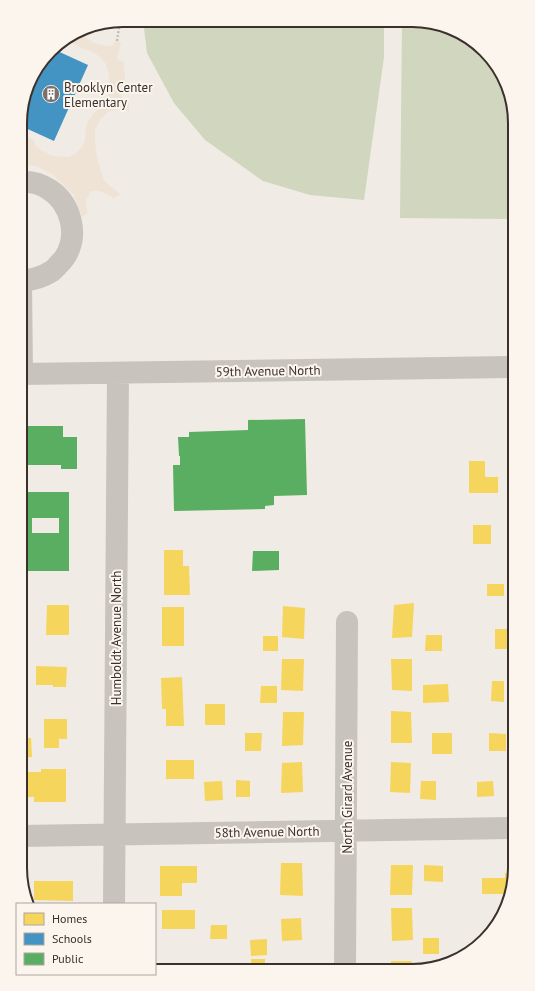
<svg xmlns="http://www.w3.org/2000/svg" width="535" height="991" font-family="'PT Sans',sans-serif">
	<style>
		.green { fill: #d1d6bf }
		.plaza { fill: #eee3d5 }
		.homes { fill: #f6d55c }
		.schools { fill: #4393c3 }
		.public { fill: #5aae61; fill-rule: evenodd }
		.lines { fill: none; stroke-linecap: round; stroke-linejoin: round }
		.path { stroke: #c2bbb6; stroke-width: 2.5; stroke-dasharray: 2 2; stroke-linecap: butt }
		.minor { stroke: #c9c3be; stroke-width: 22 }
		.labels { text-anchor: middle; dominant-baseline: central; stroke-width: 4; stroke-linejoin: round; paint-order: stroke }
		.poi-label { font-size: 13px; fill: #3b302b; stroke: #fbf5ee; text-anchor: start }
		.street-label { font-size: 13px; fill: #3b302b; stroke: #fbf5ee }
		.rim { fill: none; stroke: #3b302b; stroke-width: 2 }
	</style>
	<rect width="100%" height="100%" fill="#f0ebe5"/>
	<path class="green" d="M 143,20 L 384,22 L 384,57 L 364,200 L 310,195 L 263,181 L 205,140 L 174,103 L 147,53 Z
		M 402,22 L 432,22 L 480,45 L 509,90 L 515,123 L 515,219 L 400,218 Z
		M 108,23 C 99,31 88,34 77,32 L 84,28 Z"/>
	<path class="plaza" d="M 77,32 L 92,42 L 105,46 L 111,46 L 117,41 L 121,43 L 117,57 L 117,59 L 124,62 L 124,70 L 126,84 L 120,87 L 120,92 L 123,100 L 129,102 L 129,111 L 120,109 L 109,111 L 101,118 L 95,130 L 95,142 L 97,158 L 104,181 L 120,194 L 114,198 L 100,191 L 91,191 L 86,200 L 87,213 L 82,217 L 74,195 L 52,174 L 36,166 L 21,164 L 21,139 L 26,136 L 34,140 L 35,145 L 39,149 L 52,156 L 69,157 L 75,154 L 82,147 L 85,141 L 86,127 L 88,122 L 93,114 L 106,103 L 108,98 L 110,89 L 109,75 L 106,64 L 99,56 L 93,52 L 82,48 L 72,43 L 68,38 Z"/>
	<path class="homes" d="M 510,412 L 515,412 L 515,473 L 510,473 Z
		M 469,461 L 485,461 L 485,477 L 498,477 L 498,493 L 469,493 Z
		M 473,525 L 491,525 L 491,544 L 473,544 Z
		M 164,550 L 183,550 L 183,566 L 189,566 L 190,595 L 164,595 Z
		M 487,584 L 504,584 L 504,596 L 487,596 Z
		M 414,603 L 412,637 L 392,638 L 394,605 Z
		M 47,605 L 69,605 L 69,635 L 46,635 Z
		M 283,606 L 305,608 L 304,639 L 282,637 Z
		M 162,607 L 184,607 L 184,646 L 162,646 Z
		M 495,629 L 511,629 L 510,649 L 495,649 Z
		M 426,635 L 442,635 L 442,651 L 425,651 Z
		M 263,636 L 278,636 L 278,651 L 263,651 Z
		M 282,659 L 304,659 L 303,691 L 281,690 Z
		M 391,659 L 412,659 L 412,691 L 392,690 Z
		M 36,666 L 67,667 L 66,687 L 53,687 L 53,685 L 36,685 Z
		M 182,677 L 184,726 L 166,726 L 166,709 L 162,709 L 161,678 Z
		M 492,681 L 504,681 L 504,702 L 491,701 Z
		M 448,684 L 449,702 L 423,703 L 423,685 Z
		M 261,686 L 277,686 L 277,703 L 260,703 Z
		M 205,704 L 225,704 L 225,725 L 205,725 Z
		M 391,711 L 411,712 L 412,743 L 391,743 Z
		M 283,712 L 304,712 L 303,745 L 282,746 Z
		M 44,719 L 67,719 L 67,739 L 59,739 L 59,748 L 44,748 Z
		M 245,733 L 262,733 L 261,751 L 245,751 Z
		M 432,733 L 452,733 L 452,754 L 432,754 Z
		M 489,733 L 506,734 L 506,751 L 489,751 Z
		M 20,738 L 31,738 L 32,757 L 20,758 Z
		M 166,760 L 194,760 L 194,779 L 166,779 Z
		M 302,762 L 303,792 L 281,793 L 282,763 Z
		M 391,762 L 411,763 L 410,793 L 390,792 Z
		M 41,769 L 66,769 L 66,802 L 34,802 L 34,797 L 20,797 L 20,772 L 41,772 Z
		M 236,780 L 250,781 L 250,797 L 236,797 Z
		M 222,781 L 223,800 L 205,801 L 204,782 Z
		M 421,781 L 436,781 L 436,800 L 420,799 Z
		M 493,781 L 494,796 L 477,797 L 477,782 Z
		M 281,863 L 302,863 L 303,896 L 280,895 Z
		M 391,865 L 413,865 L 412,895 L 390,895 Z
		M 424,865 L 443,866 L 443,882 L 424,881 Z
		M 160,866 L 197,866 L 197,883 L 182,883 L 182,896 L 160,896 Z
		M 505,873 L 515,873 L 508,894 L 482,894 L 482,878 L 505,878 Z
		M 34,881 L 73,881 L 73,901 L 34,900 Z
		M 391,908 L 412,908 L 413,940 L 392,941 Z
		M 162,910 L 195,910 L 195,929 L 162,929 Z
		M 301,918 L 302,940 L 282,941 L 281,919 Z
		M 211,925 L 227,925 L 227,939 L 210,939 Z
		M 423,938 L 439,938 L 439,954 L 423,954 Z
		M 267,939 L 267,955 L 251,956 L 250,940 Z
		M 251,959 L 265,959 L 265,971 L 251,971 Z
		M 391,961 L 412,961 L 412,971 L 391,971 Z"/>
	<path class="schools" d="M 53,49 L 88,65 L 54,141 L 21,126 L 21,110 L 31,77 Z"/>
	<path class="public" d="M 305,419 L 307,495 L 274,496 L 274,505 L 265,506 L 265,509 L 174,511 L 173,465 L 180,465 L 180,456 L 179,456 L 178,437 L 189,437 L 189,432 L 248,430 L 248,420 Z
		M 20,426 L 63,426 L 63,437 L 77,437 L 77,469 L 61,469 L 61,465 L 20,465 Z
		M 20,492 L 69,492 L 69,571 L 20,571 ZM 32,518 L 59,518 L 59,533 L 32,533 Z
		M 253,551 L 279,551 L 279,570 L 252,571 Z"/>
	<g class="lines">
		<path class="path" d="M 117,41 L 120,21"/>
		<path class="minor" d="M 21,281 C 32,280 43,277 52,271 C 55,269 57,266 59,264 C 61,262 63,260 65,257 C 79,235 71,204 50,190 C 41,184 31,181 21,182
			M 21,281 L 22,374
			M 21,374 L 515,367
			M 20,836 L 515,828
			M 114,904 L 118,373
			M 345,971 L 347,622"/>
	</g>
	<defs>
		<symbol id="building-disc" viewBox="-11 -11 22 22"><circle r="9.5" fill="#7a716c" stroke="#fbf5ee"/><path d="M-4-6H4V6H1V3H-1V6H-4ZM-2.5-4.3h1.7v1.8h-1.7ZM.8-4.3h1.7v1.8H.8ZM-2.5-1h1.7V.8h-1.7ZM.8-1h1.7V.8H.8Z" fill="#fff"/></symbol>
	</defs>
	<g fill-rule="evenodd">
		<use href="#building-disc" x="41" y="84" width="20" height="20"/>
	</g>
	<g class="labels">
		<g class="poi-label">
			<text x="64" y="87">Brooklyn Center<tspan x="64" dy="15">Elementary</tspan></text>
		</g>
		<g class="street-label">
			<text transform="translate(268 371) rotate(-1)">59th Avenue North</text>
			<text transform="translate(116 638) rotate(-90)">Humboldt Avenue North</text>
			<text transform="translate(347 797) rotate(-90)">North Girard Avenue</text>
			<text transform="translate(267 832) rotate(-1)">58th Avenue North</text>
		</g>
	</g>
	<path d="M0 0H535V991H0ZM123 27H412A96 96 0 0 1 508 123V868A96 96 0 0 1 412 964H123A96 96 0 0 1 27 868V123A96 96 0 0 1 123 27Z" fill="#fbf5ee" fill-rule="evenodd"/>
	<path class="rim" d="M123 27H412A96 96 0 0 1 508 123V868A96 96 0 0 1 412 964H123A96 96 0 0 1 27 868V123A96 96 0 0 1 123 27Z"/>
	<rect x="16" y="903" width="140" height="72" fill="#fbf5ee" stroke="#aea6a0"/>
	<rect x="24" y="913" width="20" height="12" fill="#f6d55c" stroke="#aea6a0"/>
	<text x="52" y="923" font-size="12" fill="#3b302b">Homes</text>
	<rect x="24" y="933" width="20" height="12" fill="#4393c3" stroke="#aea6a0"/>
	<text x="52" y="943" font-size="12" fill="#3b302b">Schools</text>
	<rect x="24" y="953" width="20" height="12" fill="#5aae61" stroke="#aea6a0"/>
	<text x="52" y="963" font-size="12" fill="#3b302b">Public</text>
</svg>
